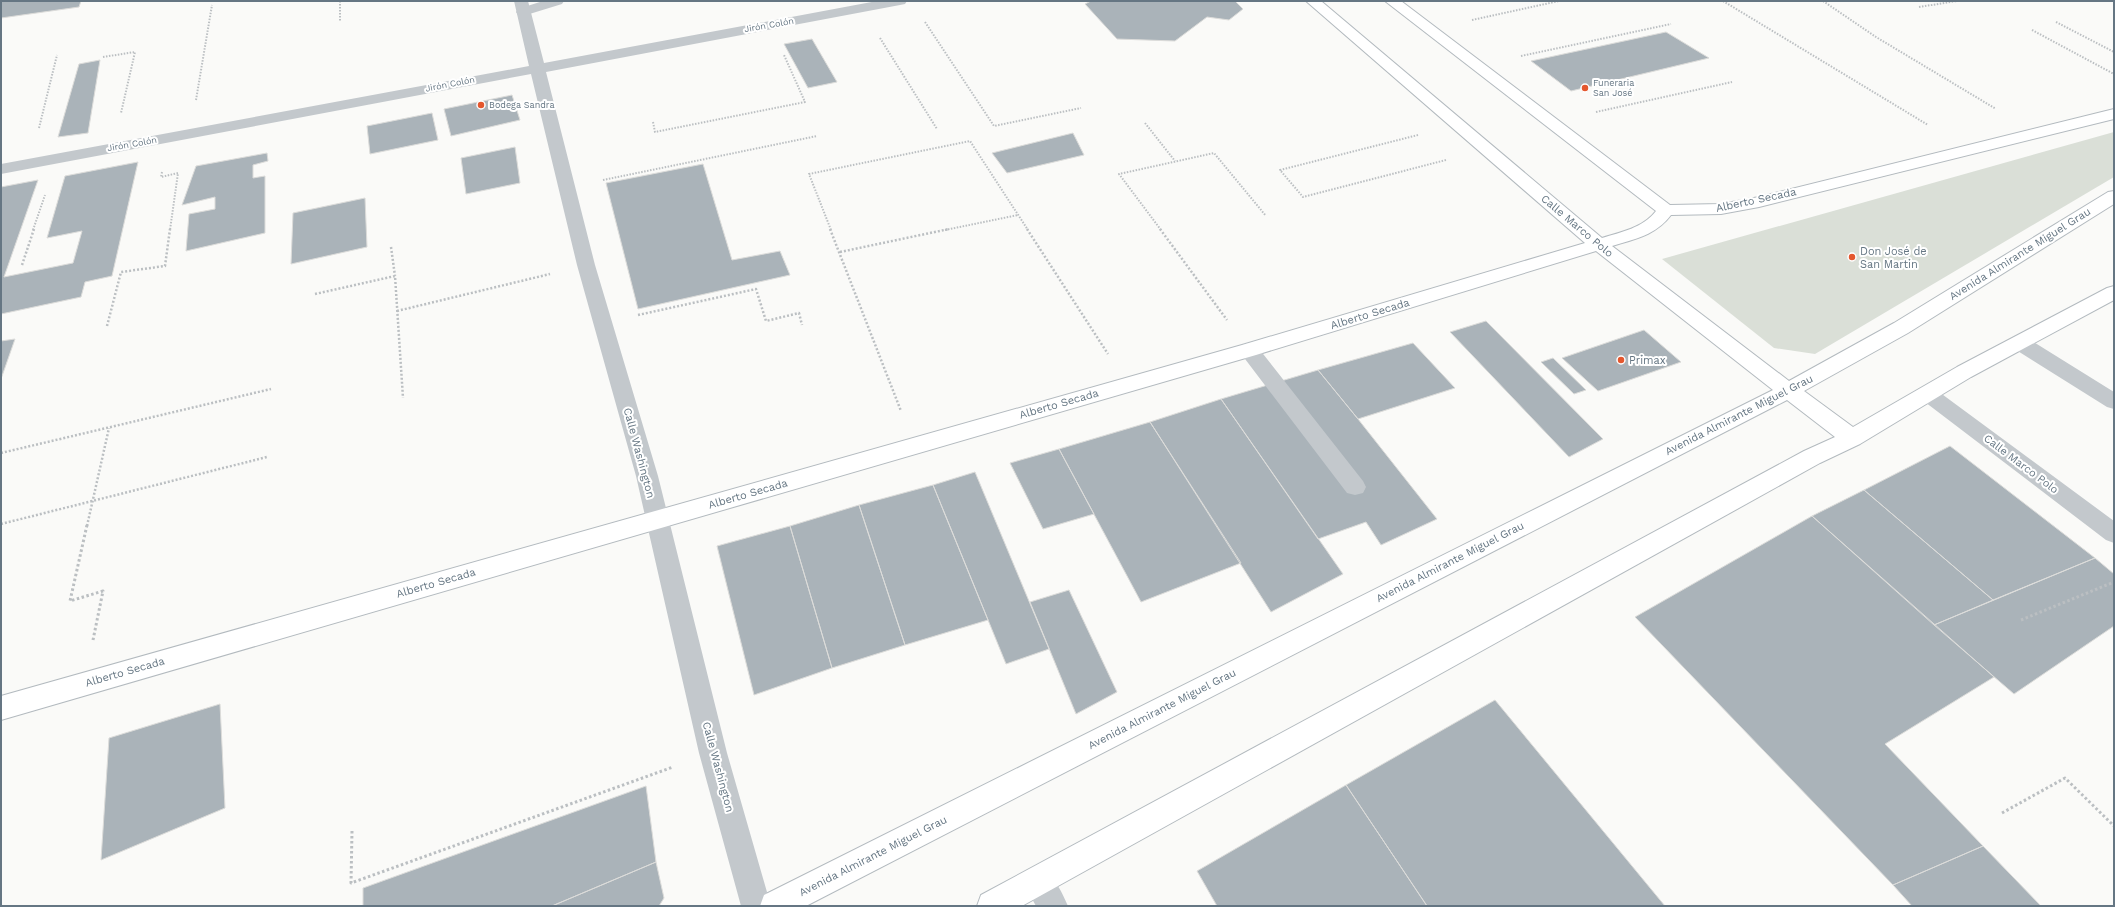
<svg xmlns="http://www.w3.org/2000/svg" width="2115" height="907" font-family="'Work Sans',sans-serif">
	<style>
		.green { fill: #dadfd7 }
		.building { fill: #aab3b9; stroke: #dcdcda }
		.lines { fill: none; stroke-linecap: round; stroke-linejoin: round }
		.secondary-casing { stroke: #b3babf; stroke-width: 2 }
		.path-far2 { stroke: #bbbfc2; stroke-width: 2; stroke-dasharray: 1.5 1.5; stroke-linecap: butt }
		.path-far1 { stroke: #bbbfc2; stroke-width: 2.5; stroke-dasharray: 2 2; stroke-linecap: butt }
		.path { stroke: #bbbfc2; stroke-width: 3; stroke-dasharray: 2.5 2.5; stroke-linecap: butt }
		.lane { fill: #c3c8cc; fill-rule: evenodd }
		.street { fill: #c3c8cc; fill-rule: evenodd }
		.secondary { fill: #fff; fill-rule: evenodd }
		.poi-dot { fill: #e4572e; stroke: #fff; stroke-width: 1.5 }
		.labels { text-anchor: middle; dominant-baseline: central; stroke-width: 4; stroke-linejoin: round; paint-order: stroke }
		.far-street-label { font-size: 9px; fill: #657683; stroke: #fff }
		.far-poi-label { font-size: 9px; fill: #657683; stroke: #fff; text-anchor: start }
		.street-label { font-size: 11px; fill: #657683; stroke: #fff }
		.poi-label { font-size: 11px; fill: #657683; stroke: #fff; text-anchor: start }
	</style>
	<rect width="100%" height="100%" fill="#fafaf8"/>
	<path class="green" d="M 2114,132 L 2114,177 L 1815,354 L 1774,348 L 1662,259 Z"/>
	<path class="building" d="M 1,1 L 81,1 L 79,7 L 1,18 Z
		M 1091,1 L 1235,1 L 1243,9 L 1229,20 L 1207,17 L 1175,41 L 1117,39 L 1085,4 Z
		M 1666,32 L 1709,58 L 1571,91 L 1531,61 Z
		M 812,39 L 837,82 L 808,88 L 784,44 Z
		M 100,60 L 88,133 L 58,137 L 79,64 Z
		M 512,95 L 520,120 L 451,136 L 444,109 Z
		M 432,113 L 438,140 L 370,154 L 367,126 Z
		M 1073,133 L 1084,155 L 1007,173 L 992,153 Z
		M 515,147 L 520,183 L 466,194 L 461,158 Z
		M 267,153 L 268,161 L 253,165 L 253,178 L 265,176 L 265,233 L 186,251 L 189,214 L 215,209 L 215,197 L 182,205 L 196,166 Z
		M 138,162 L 112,276 L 85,282 L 81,297 L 1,314 L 1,187 L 38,180 L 4,277 L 73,263 L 82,231 L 47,238 L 65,176 Z
		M 703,164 L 732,260 L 780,251 L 790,275 L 638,309 L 606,183 Z
		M 365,198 L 367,247 L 291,264 L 293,213 Z
		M 1486,321 L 1603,439 L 1569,457 L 1450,332 Z
		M 1644,330 L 1681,362 L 1598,391 L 1562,358 Z
		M 15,339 L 1,379 L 1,341 Z
		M 1413,343 L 1455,388 L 1358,419 L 1318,370 Z
		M 1553,358 L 1586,390 L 1574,394 L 1541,362 Z
		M 1318,370 L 1358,419 L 1437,519 L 1381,545 L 1366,522 L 1318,539 L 1221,399 Z
		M 1221,399 L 1343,574 L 1271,612 L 1150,422 Z
		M 1150,422 L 1241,563 L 1141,602 L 1059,449 Z
		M 1950,446 L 2095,558 L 1993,600 L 1864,490 Z
		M 1059,449 L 1094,514 L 1043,529 L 1010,463 Z
		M 975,472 L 1049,649 L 1006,664 L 933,485 Z
		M 933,485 L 988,620 L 905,645 L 859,505 Z
		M 1864,490 L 1993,600 L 1934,625 L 1812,516 Z
		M 859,505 L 905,645 L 832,668 L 790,526 Z
		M 1812,516 L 1994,677 L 1885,744 L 1983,846 L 1893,885 L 1635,617 Z
		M 790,526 L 832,668 L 754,695 L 717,546 Z
		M 2095,558 L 2114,574 L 2114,626 L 2014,694 L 1934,625 Z
		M 1069,590 L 1117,692 L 1076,714 L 1030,602 Z
		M 1495,700 L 1665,906 L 1427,906 L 1346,785 Z
		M 220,704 L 225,808 L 101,860 L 109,738 Z
		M 1346,785 L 1427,906 L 1217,906 L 1197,871 Z
		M 646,786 L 656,862 L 552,906 L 363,906 L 363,888 Z
		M 1983,846 L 2041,906 L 1912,906 L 1893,885 Z
		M 656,862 L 664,898 L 659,906 L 552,906 Z"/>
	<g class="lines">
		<defs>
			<path id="secondary" d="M 1306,1 L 1321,1 L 1602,238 C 1621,232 1643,228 1656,211 L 1385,1 L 1401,1 L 1670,205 L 1721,204 L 1759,197 L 2114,109 L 2114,119 L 1759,207 L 1721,214 L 1671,215 C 1656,235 1635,239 1612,246 L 1789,381 L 1894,323 L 2108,192 L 2114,191 L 2114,204 L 1908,333 L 1804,391 L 1853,427 L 1957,367 L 2107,288 L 2114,286 L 2114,300 L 1971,377 L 1860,444 L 1820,463 L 1022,906 L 977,906 L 981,895 L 1804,451 L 1835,437 L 1787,400 L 806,906 L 760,906 L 764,895 L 1773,390 L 1596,251 L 1256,355 L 1,720 L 1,696 L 1242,345 L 1585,243 Z"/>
		</defs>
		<use href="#secondary" class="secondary-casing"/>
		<path class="path-far2" d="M 340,1 L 340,21
			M 1723,1 L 1928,125
			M 1823,1 L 1876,37 L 1996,109
			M 1919,7 L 1957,1
			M 1472,20 L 1559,1
			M 925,22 L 994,126 L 1081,108
			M 2056,22 L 2114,52
			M 2032,30 L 2114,74
			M 880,38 L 937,129
			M 1521,56 L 1671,24
			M 103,57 L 135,52 L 121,113
			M 196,100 L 212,5
			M 1596,112 L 1732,82
			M 653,122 L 655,132 L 805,102 L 784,55
			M 1145,123 L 1175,161
			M 39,128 L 57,55
			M 1418,135 L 1280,170 L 1303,197 L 1446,160
			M 162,172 L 161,177 L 178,173 L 170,230
			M 603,180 L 817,136
			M 33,230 L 45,195
			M 831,230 L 809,174 L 970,141 L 1028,230
			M 945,230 L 1018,215
			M 1161,230 L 1119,174 L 1214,153 L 1266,216"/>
		<path class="path-far1" d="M 830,229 L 901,411
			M 1027,229 L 1108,354
			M 1160,229 L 1227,320
			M 391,247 L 395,276
			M 840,252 L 949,229
			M 22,265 L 34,229
			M 315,294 L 395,276 L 403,398
			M 397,311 L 550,274
			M 638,315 L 756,289 L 766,321 L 799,313 L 802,325
			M 107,326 L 121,272 L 165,266 L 170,229
			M 1,453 L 271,389
			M 1,524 L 267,457
			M 87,526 L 109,428"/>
		<path class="path" d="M 87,525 L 70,601 L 103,591 L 93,640
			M 2021,620 L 2114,582
			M 2002,813 L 2065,778 L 2114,826
			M 352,831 L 351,883 L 673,767"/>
		<path class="lane" d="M 543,1 L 564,1 L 562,4 L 523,16 L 518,15 L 516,12 L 518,9 Z
			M 2020,336 L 2027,338 L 2114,392 L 2114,409 L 2107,407 L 2013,348 L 2010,343 L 2013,338 Z
			M 1249,343 L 1256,345 L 1363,481 L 1366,487 L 1363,493 L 1355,495 L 1347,493 L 1242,355 L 1239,350 L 1242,345 Z
			M 1037,867 C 1053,873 1061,890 1068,906 L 1036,906 L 1022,881 L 1027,871 Z"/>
		<path class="street" d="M 514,1 L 528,1 L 544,63 L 877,1 L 907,1 L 905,4 L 900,5 L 546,72 L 595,265 L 658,476 L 727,753 L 771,906 L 741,906 L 699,753 L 636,476 L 577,265 L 531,74 L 1,174 L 1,164 L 529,66 Z
			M 1928,387 L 1935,389 L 2114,521 L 2114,543 L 2106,540 L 1921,399 L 1918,394 L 1921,389 Z"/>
		<use href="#secondary" class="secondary"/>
	</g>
	<g class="poi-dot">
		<circle cx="1585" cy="88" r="4"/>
		<circle cx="481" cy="105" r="4"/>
		<circle cx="1852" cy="257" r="4"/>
		<circle cx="1621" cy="360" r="4"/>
	</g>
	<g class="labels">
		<g class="far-street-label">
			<text transform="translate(769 25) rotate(-10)">Jirón Colón</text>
			<text transform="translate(450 84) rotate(-11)">Jirón Colón</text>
			<text transform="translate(132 144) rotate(-10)">Jirón Colón</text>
		</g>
		<g class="far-poi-label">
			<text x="1593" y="83">Funeraria<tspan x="1593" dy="10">San José</tspan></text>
			<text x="489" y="105">Bodega Sandra</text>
		</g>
		<g class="street-label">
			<text transform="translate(1756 200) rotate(-12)">Alberto Secada</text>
			<text transform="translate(1577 226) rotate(40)">Calle Marco Polo</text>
			<text transform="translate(2020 254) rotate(-32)">Avenida Almirante Miguel Grau</text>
			<text transform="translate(1370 314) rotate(-17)">Alberto Secada</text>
			<text transform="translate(1059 404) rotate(-16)">Alberto Secada</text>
			<text transform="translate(1739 415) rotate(-27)">Avenida Almirante Miguel Grau</text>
			<text transform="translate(639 453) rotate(75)">Calle Washington</text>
			<text transform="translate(2021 464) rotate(37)">Calle Marco Polo</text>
			<text transform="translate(748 494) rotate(-16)">Alberto Secada</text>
			<text transform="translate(1450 562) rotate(-27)">Avenida Almirante Miguel Grau</text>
			<text transform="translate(436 583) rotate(-16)">Alberto Secada</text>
			<text transform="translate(125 672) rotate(-16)">Alberto Secada</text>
			<text transform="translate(1162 709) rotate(-27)">Avenida Almirante Miguel Grau</text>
			<text transform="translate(718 767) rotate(75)">Calle Washington</text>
			<text transform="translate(873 856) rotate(-27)">Avenida Almirante Miguel Grau</text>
		</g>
		<g class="poi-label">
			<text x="1860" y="251">Don José de<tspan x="1860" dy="13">San Martin</tspan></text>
			<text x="1629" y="360">Primax</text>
		</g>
	</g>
	<rect width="2115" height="907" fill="none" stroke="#657683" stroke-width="4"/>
</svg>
